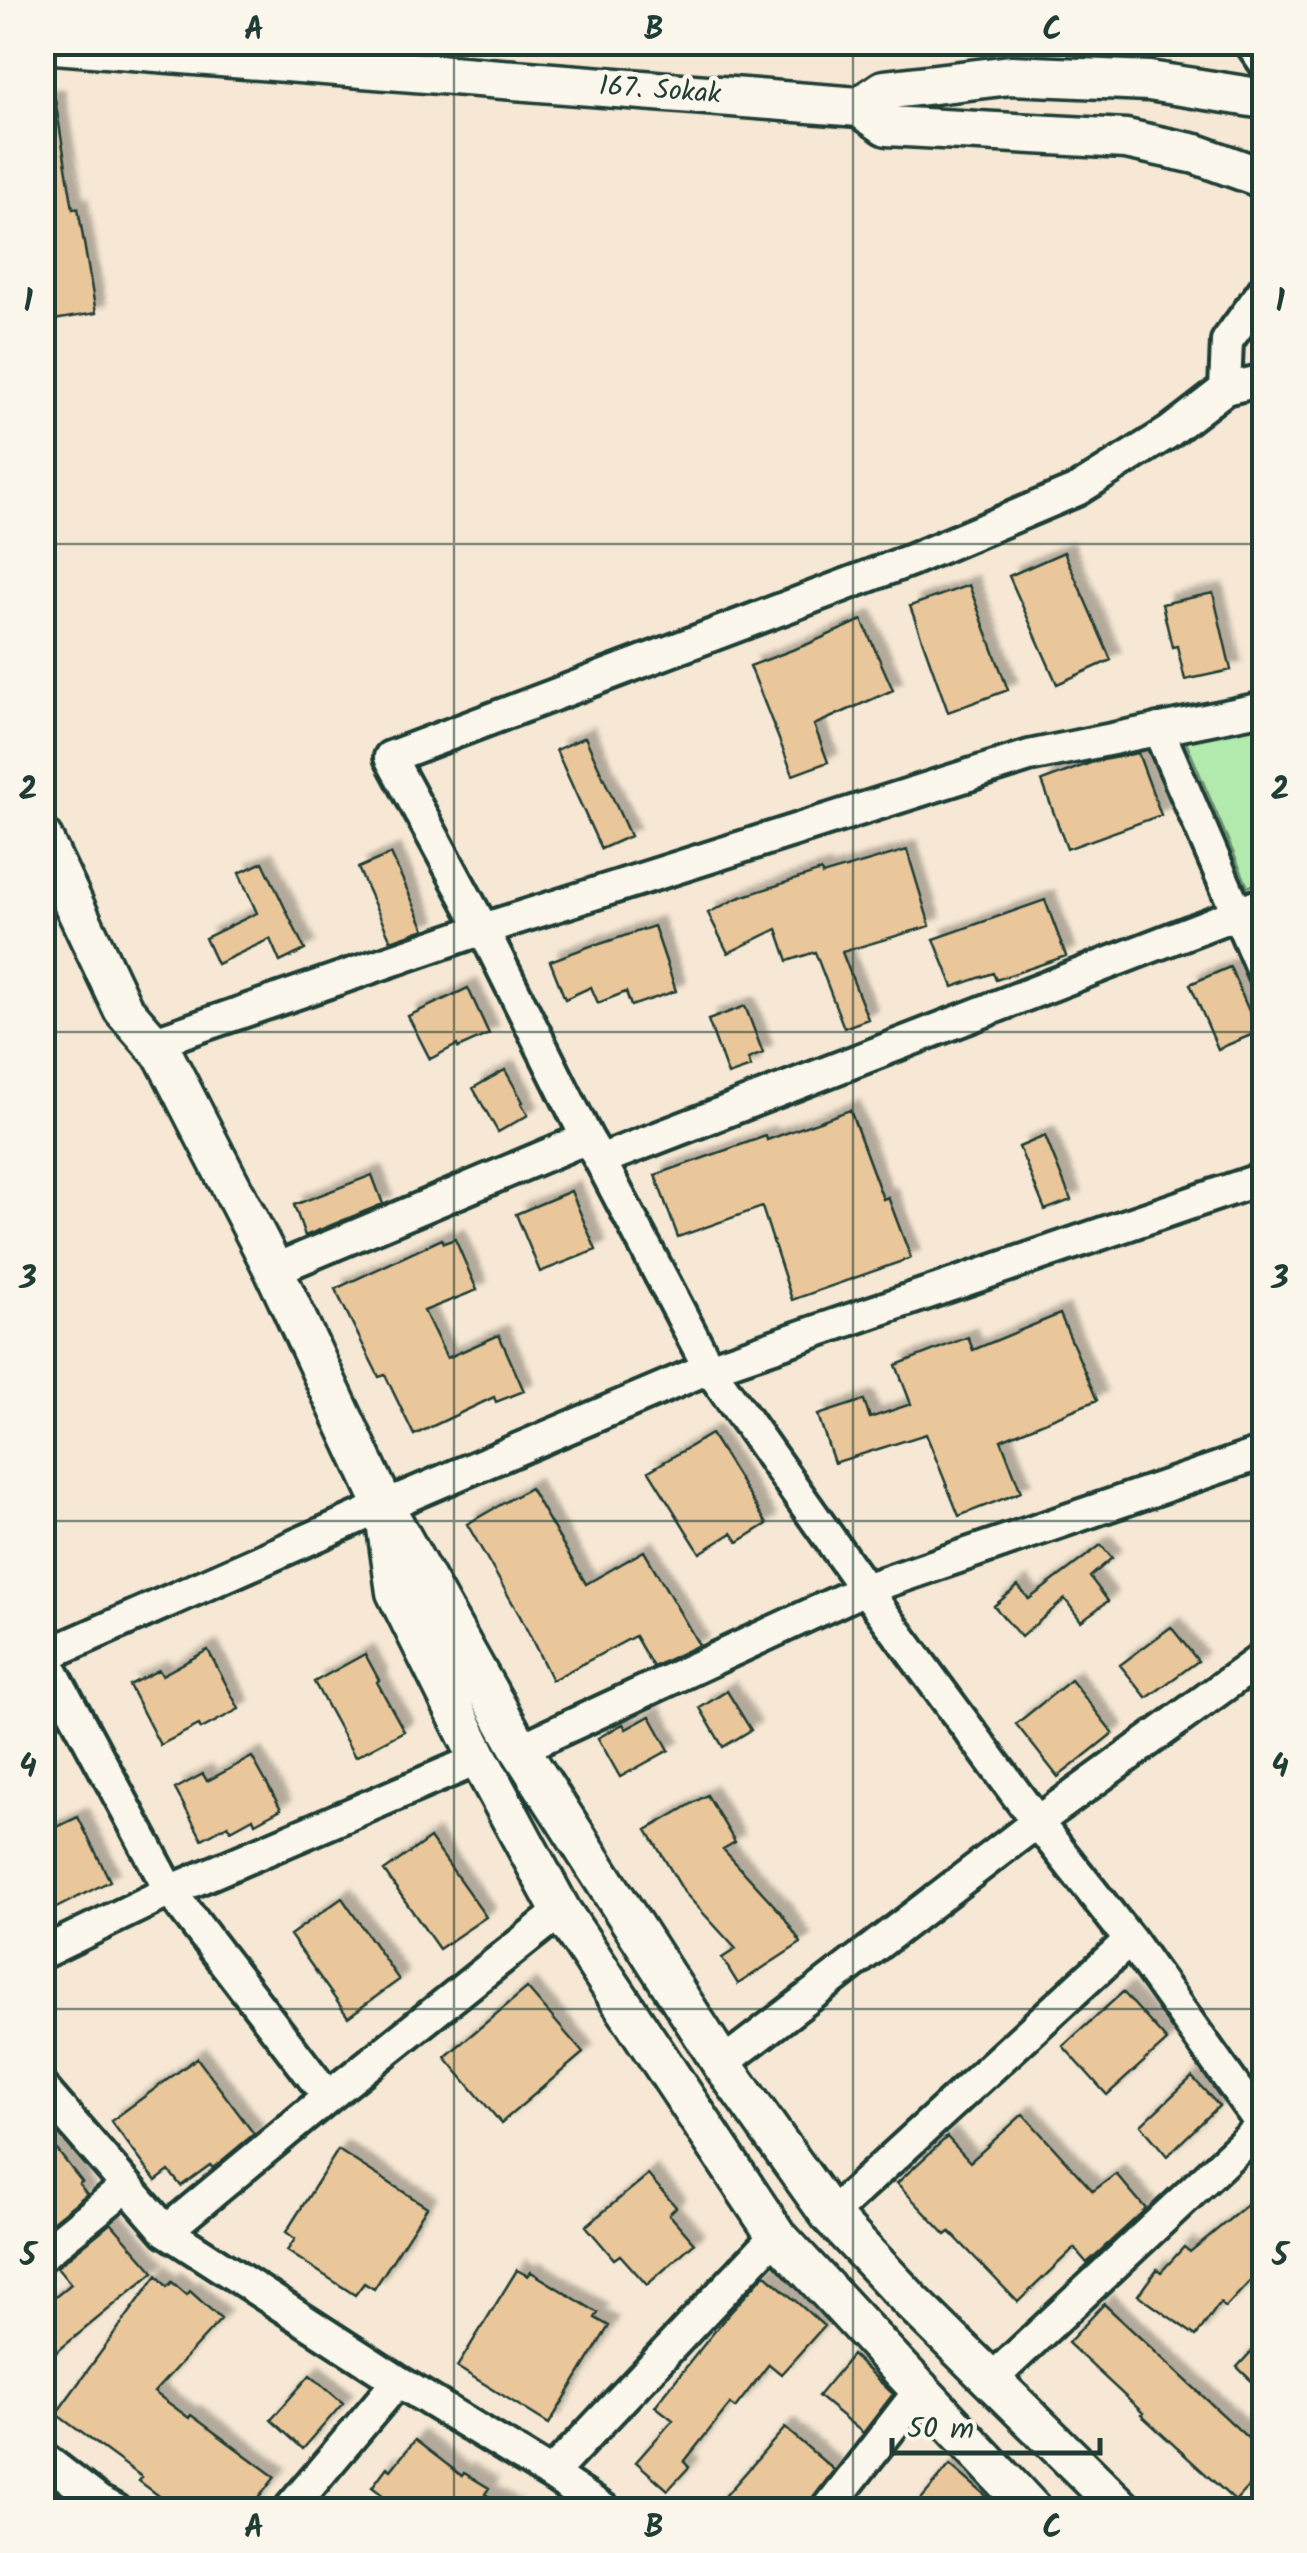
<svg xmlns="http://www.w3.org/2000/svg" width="1307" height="2553" font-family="Kalam,sans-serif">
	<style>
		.green { fill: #b2e9ac; stroke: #689370; stroke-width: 2.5 }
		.building { fill: #eac69b; stroke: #1f3d34; stroke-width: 2.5; filter: url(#shadow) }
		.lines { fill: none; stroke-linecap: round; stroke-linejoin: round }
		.minor-casing { stroke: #1f3d34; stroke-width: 38 }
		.tertiary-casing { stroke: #1f3d34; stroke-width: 45 }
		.minor { stroke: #fbf7ec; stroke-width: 30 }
		.tertiary { stroke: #fbf7ec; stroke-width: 38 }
		.grid { fill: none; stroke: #1f3d34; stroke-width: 2.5; stroke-opacity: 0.55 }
		.labels { text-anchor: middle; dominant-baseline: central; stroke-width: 9; stroke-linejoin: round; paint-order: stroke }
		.street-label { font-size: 28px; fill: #1f3d34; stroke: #fbf7ec }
		.neatline { fill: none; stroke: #1f3d34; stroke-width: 4 }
		.grid-label { font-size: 32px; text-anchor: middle; font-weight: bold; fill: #1f3d34 }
	</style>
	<defs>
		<filter id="shadow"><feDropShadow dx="9" dy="-9" stdDeviation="2.5" flood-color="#0004"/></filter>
	</defs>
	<rect width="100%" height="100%" fill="#f6e8d4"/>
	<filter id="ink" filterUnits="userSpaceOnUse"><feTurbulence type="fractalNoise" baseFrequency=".01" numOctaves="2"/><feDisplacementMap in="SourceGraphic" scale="20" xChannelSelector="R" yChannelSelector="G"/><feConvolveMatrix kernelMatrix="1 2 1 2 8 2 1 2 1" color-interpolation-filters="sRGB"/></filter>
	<g filter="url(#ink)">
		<path class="green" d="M 1264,723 L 1264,880 L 1248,887 L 1185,740 Z"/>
		<path class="building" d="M 55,99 L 73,209 L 78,208 L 96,313 L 42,322 L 42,100 Z
			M 1064,552 L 1111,660 L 1057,684 L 1009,576 Z
			M 969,585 L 1008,690 L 948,712 L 910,606 Z
			M 1213,593 L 1231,670 L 1185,680 L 1177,646 L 1172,647 L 1162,604 Z
			M 862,620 L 893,690 L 814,725 L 828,762 L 793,775 L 750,666 L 808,644 Z
			M 585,737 L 630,836 L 601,849 L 556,750 Z
			M 1138,753 L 1161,815 L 1067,849 L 1042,781 L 1093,762 Z
			M 907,850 L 930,926 L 842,952 L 868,1019 L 844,1028 L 815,952 L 788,961 L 777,929 L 728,953 L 708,913 L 738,898 L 821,871 L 822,875 Z
			M 391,854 L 425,929 L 391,941 L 358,868 Z
			M 263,862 L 305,950 L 280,962 L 270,939 L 217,964 L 205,938 L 257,913 L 239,873 Z
			M 1045,900 L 1066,956 L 996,980 L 993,973 L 953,987 L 934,939 Z
			M 654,926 L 676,991 L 631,1006 L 626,992 L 598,1003 L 591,987 L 565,999 L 550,961 L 596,944 L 597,945 Z
			M 1230,967 L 1258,1032 L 1218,1049 L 1190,984 Z
			M 468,988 L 489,1034 L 458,1048 L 457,1045 L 430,1059 L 408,1016 Z
			M 745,1006 L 763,1053 L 748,1059 L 751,1067 L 728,1075 L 708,1020 Z
			M 505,1070 L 523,1102 L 521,1103 L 528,1115 L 498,1132 L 473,1088 Z
			M 850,1110 L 883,1199 L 888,1197 L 911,1258 L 792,1300 L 762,1207 L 678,1237 L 655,1175 L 766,1136 L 767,1140 Z
			M 1045,1136 L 1071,1200 L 1045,1210 L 1019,1147 Z
			M 372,1175 L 383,1204 L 305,1236 L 294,1205 Z
			M 571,1191 L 596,1250 L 540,1272 L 516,1214 Z
			M 442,1239 L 444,1243 L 455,1239 L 477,1290 L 424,1311 L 447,1358 L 499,1335 L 524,1391 L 496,1402 L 494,1397 L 414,1435 L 385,1375 L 379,1377 L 335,1289 Z
			M 1060,1314 L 1097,1400 L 1001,1440 L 1021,1492 L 959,1516 L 926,1434 L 834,1463 L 818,1415 L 864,1400 L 870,1418 L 911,1404 L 896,1365 L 968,1337 L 973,1350 Z
			M 711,1434 L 767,1524 L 738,1542 L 732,1533 L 700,1553 L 649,1471 Z
			M 530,1488 L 586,1584 L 644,1551 L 699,1645 L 653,1667 L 635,1636 L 552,1680 L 520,1616 L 467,1524 Z
			M 1101,1545 L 1112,1558 L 1090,1577 L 1108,1601 L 1081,1621 L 1065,1599 L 1021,1637 L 994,1606 L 1018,1586 L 1029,1599 Z
			M 1171,1627 L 1198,1661 L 1147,1698 L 1120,1665 Z
			M 208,1650 L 239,1709 L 201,1729 L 199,1725 L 160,1745 L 129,1685 L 159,1670 L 162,1675 Z
			M 365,1654 L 379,1680 L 377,1682 L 404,1731 L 355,1757 L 314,1682 Z
			M 1071,1680 L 1113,1733 L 1058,1777 L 1016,1724 Z
			M 727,1691 L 751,1730 L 723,1747 L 700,1708 Z
			M 650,1716 L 669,1750 L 620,1777 L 598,1738 L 623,1724 L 626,1729 Z
			M 252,1757 L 281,1809 L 255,1823 L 253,1818 L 231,1830 L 228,1825 L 202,1839 L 175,1789 L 203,1774 L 207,1781 Z
			M 707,1795 L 735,1842 L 723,1849 L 782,1914 L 801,1943 L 738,1984 L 722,1958 L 736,1949 L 684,1892 L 647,1830 Z
			M 78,1817 L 110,1881 L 42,1915 L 42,1834 Z
			M 430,1838 L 486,1917 L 439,1949 L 384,1871 Z
			M 342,1898 L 399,1980 L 348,2017 L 290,1935 Z
			M 527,1988 L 583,2053 L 501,2123 L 445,2057 Z
			M 1123,1992 L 1167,2041 L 1107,2095 L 1063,2046 Z
			M 197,2058 L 254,2134 L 213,2168 L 210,2165 L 181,2186 L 169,2171 L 156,2181 L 111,2121 Z
			M 1192,2077 L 1219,2106 L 1167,2156 L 1141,2125 Z
			M 1023,2114 L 1093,2191 L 1116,2174 L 1146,2209 L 1087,2263 L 1074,2248 L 1018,2302 L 950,2232 L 946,2235 L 897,2183 L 947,2137 L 970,2162 Z
			M 42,2131 L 82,2182 L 79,2184 L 87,2194 L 42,2230 Z
			M 338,2150 L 427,2207 L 374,2289 L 364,2283 L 355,2295 L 287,2251 L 295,2239 L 286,2232 Z
			M 648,2175 L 676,2207 L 669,2214 L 694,2243 L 647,2285 L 620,2255 L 614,2259 L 586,2226 Z
			M 1264,2191 L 1264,2266 L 1225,2308 L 1220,2303 L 1196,2336 L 1138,2295 L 1157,2269 L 1161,2272 L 1184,2247 L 1190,2252 Z
			M 111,2223 L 154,2272 L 42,2364 L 42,2308 L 71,2284 L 57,2267 Z
			M 517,2270 L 528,2276 L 531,2272 L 598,2313 L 595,2318 L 609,2326 L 549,2424 L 457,2367 Z
			M 765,2274 L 824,2326 L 781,2374 L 769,2364 L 735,2408 L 730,2404 L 684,2462 L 689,2467 L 668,2490 L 636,2462 L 673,2420 L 655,2406 L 722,2322 Z
			M 157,2275 L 167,2287 L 172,2282 L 187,2295 L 190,2291 L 221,2319 L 154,2392 L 189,2418 L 191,2415 L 275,2477 L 249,2510 L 178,2510 L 139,2481 L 142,2477 L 56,2414 Z
			M 1104,2304 L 1264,2453 L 1264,2469 L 1235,2501 L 1141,2415 L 1143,2413 L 1068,2343 Z
			M 1264,2338 L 1264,2393 L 1237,2367 Z
			M 852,2355 L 893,2394 L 863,2433 L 818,2396 Z
			M 310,2375 L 343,2403 L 303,2449 L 271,2420 Z
			M 785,2428 L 834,2470 L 812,2499 L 809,2508 L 806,2510 L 713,2510 Z
			M 415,2440 L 462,2476 L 464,2473 L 489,2488 L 485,2494 L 512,2510 L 440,2510 L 425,2501 L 418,2510 L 402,2510 L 372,2487 L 387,2467 L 391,2470 Z
			M 950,2465 L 998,2506 L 1002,2510 L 912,2510 Z"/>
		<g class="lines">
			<defs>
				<path id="minor" d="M 1250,42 L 1264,62
					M 1264,380 L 1225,389 L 1168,433 L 1077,490 L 911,560 L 390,757 L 483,929 L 587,1138 L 600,1160 L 709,1368 L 865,1589 L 1037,1822 L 1130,1940 L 1264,2128
					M 1225,389 L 1227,341 L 1264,290
					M 1158,729 L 1264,975
					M 152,1043 L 483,929 L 1029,756 L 1264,708
					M 600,1160 L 1264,903
					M 274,1270 L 587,1138
					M 44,1656 L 170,1891 L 328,2097
					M 42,1657 L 384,1506 L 709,1368 L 1264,1178
					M 520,1749 L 865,1589 L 1262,1453
					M 42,1953 L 170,1891 L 479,1759
					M 722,2064 L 1037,1822 L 1264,1657
					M 42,2088 L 166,2231 L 398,2381 L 551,2474 L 605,2510
					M 830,2215 L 1130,1940
					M 166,2231 L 328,2097 L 561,1911
					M 42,2255 L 127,2186
					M 992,2379 L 1264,2124
					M 42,2457 L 100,2502 L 116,2510
					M 551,2474 L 776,2235
					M 289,2510 L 398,2381
					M 827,2510 L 920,2390"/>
				<path id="tertiary" d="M 42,43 L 859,107 L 887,126 L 1126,139 L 1196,154 L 1257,176 L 1264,181
					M 859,107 L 884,90 L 1011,75 L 1149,81 L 1264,99
					M 42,837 L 123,1009 L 164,1056 L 274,1270 L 384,1506 L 520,1749 L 722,2064 L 830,2215 L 909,2299 L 1123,2510
					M 387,1528 L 396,1592 L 479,1759 L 561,1911 L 776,2235 L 1032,2510"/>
			</defs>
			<use href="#minor" class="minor-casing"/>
			<use href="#tertiary" class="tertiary-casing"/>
			<use href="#minor" class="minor"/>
			<use href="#tertiary" class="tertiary"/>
		</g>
	</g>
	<path class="grid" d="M 454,42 L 454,2510M 853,42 L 853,2510M 42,544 L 1264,544M 42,1032 L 1264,1032M 42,1521 L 1264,1521M 42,2009 L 1264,2009"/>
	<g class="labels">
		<g class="street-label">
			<text transform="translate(660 91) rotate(4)">167. Sokak</text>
		</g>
	</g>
	<rect width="1307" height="2553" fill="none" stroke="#fbf7ec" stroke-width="110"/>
	<path d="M892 2438v15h208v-15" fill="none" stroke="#1f3d34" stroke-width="5"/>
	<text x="907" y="2438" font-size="30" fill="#1f3d34" stroke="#fbf7ec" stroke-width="8" paint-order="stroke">50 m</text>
	<rect x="55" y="55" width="1197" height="2443" class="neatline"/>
	<g class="grid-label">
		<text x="254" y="39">A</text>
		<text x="654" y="39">B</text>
		<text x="1052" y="39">C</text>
		<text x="28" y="311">1</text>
		<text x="1280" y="311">1</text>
		<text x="28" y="799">2</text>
		<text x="1280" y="799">2</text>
		<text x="28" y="1288">3</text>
		<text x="1280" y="1288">3</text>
		<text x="28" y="1776">4</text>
		<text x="1280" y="1776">4</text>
		<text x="28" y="2265">5</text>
		<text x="1280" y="2265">5</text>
		<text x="254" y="2537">A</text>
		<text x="654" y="2537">B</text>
		<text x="1052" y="2537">C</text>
	</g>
</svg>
